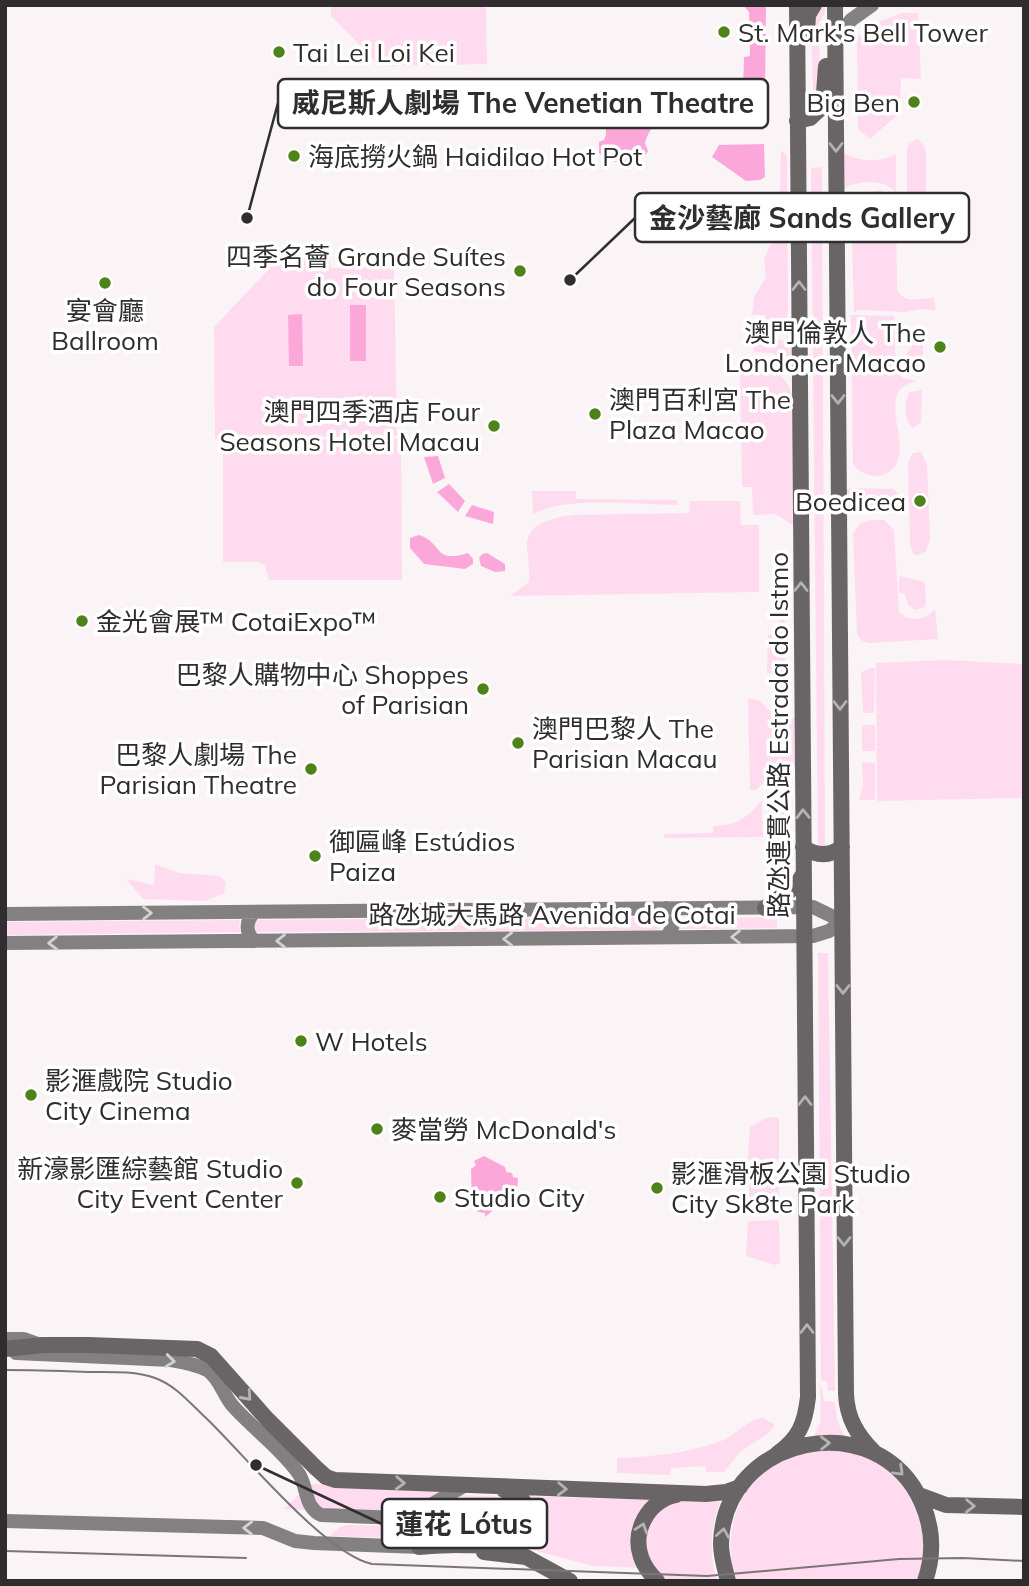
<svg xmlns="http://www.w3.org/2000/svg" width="1029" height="1586" font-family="Mulish,'Noto Sans SC',sans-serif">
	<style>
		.green { fill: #fedbef }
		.water { fill: #fca7da }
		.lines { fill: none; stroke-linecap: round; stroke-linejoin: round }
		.secondary { stroke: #838082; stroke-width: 14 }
		.primary { stroke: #696567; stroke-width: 16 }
		.tram { stroke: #7a7678; stroke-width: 2 }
		.oneway { stroke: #b4b2b3 }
		.oneway2 { stroke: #d4d3d3 }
		.poi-dot { fill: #4e831a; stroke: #fff; stroke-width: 2.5 }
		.labels { text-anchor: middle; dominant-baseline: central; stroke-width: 7; stroke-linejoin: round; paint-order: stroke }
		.poi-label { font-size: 26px; fill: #2f2d2e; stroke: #fff; text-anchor: start }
		.street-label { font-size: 26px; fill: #2f2d2e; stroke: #fff }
		.leader { fill: none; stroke: #2f2d2e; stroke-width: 2.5 }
		.callout-dot { fill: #2f2d2e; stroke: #fff; stroke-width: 2.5 }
		.callout { fill: #fff; stroke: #2f2d2e; stroke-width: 2.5 }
		.callout-label { font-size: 28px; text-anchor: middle; font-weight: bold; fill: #2f2d2e }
	</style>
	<rect width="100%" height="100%" fill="#faf4f7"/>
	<path class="green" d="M 331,5 L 486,5 L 487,64 L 380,66 L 331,16 Z
		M 821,5 L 825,5 L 825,13 L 819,23 L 820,96 L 807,114 L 807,101 L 812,98 L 813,89 L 811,19 Z
		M 902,13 L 918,13 L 921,79 L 901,78 L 900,113 L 870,139 L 858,129 L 857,37 L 879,22 Z
		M 917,139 L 924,145 L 926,152 L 926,222 L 922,231 L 914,237 L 908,231 L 907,222 L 907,148 L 909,144 Z
		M 781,150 L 787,156 L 788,314 C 784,325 776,329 765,331 L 766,315 L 752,315 L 754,297 L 766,277 L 764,260 L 772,241 L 769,217 L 772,202 L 780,190 Z
		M 840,151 C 857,161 877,164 896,154 L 896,192 C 880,178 858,180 840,191 Z
		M 822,167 L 825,847 L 818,847 L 811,168 Z
		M 881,190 L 893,199 L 896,204 L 897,290 C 906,305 919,298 934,298 L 936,310 L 920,309 L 906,312 L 857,310 L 854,313 L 851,197 L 861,193 Z
		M 302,246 L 330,246 L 330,268 L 394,267 L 397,436 L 215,438 L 214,327 L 283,254 L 290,249 Z
		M 851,315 L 894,316 L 896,369 L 902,378 L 916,381 C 906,384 898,388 896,399 C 891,421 912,459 887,473 C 882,476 877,477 871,475 C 862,473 858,471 853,464 Z
		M 792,333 L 791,362 L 772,353 L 754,352 L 753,343 L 783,340 Z
		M 923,344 L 923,374 C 906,369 899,359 913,345 Z
		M 740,368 C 767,368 784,368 793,397 L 795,527 L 776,514 L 753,515 L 752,487 L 742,487 Z
		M 922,390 L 921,422 L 913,428 C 903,421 904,401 910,392 Z
		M 401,439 L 402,580 L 269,580 L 265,565 L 258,562 L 223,562 L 223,440 Z
		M 921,452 L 927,465 L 930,540 L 926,551 L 918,555 L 913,554 L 910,544 L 908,462 L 913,453 Z
		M 850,488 L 894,489 L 898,494 L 898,507 L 891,512 L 861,512 L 849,515 L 845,512 L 844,491 Z
		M 532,491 L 576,491 L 576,499 L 677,500 L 678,505 C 641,505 562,495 533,515 Z
		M 690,501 L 740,501 L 741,525 L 759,525 L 759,592 L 510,596 L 529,582 C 530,569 528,560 527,547 C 525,523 555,517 574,515 L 689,513 Z
		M 871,520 L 884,520 L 894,530 L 899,612 C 909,623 925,620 935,609 L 938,639 L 869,643 L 862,641 L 857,635 L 853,533 L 861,523 Z
		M 899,576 L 925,582 L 926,603 L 924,607 L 915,610 L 908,605 L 905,594 L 899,593 Z
		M 785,601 L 785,693 L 781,697 L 778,696 L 779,674 L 767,673 L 768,635 L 780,635 L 779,602 Z
		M 946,660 L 1024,664 L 1024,798 L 877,801 L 876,663 Z
		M 872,668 L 875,668 L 874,713 L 863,713 L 861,672 Z
		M 748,698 L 760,701 L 777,719 L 789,720 L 796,717 L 799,767 L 780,767 L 756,790 L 750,790 Z
		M 862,725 L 875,725 L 875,751 L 862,751 Z
		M 862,762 L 875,763 L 875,800 L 859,800 L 863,785 Z
		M 779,790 L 785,792 L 787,797 L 787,845 L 779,845 Z
		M 762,800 L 763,837 L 664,838 L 664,834 L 713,833 L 713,826 C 736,826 748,817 762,800 Z
		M 155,864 L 179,873 L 219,876 L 226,882 L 224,893 L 205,901 L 143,899 L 126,879 L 154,885 Z
		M 656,917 L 661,918 L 663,923 L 661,928 L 656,930 L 256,932 L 253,923 L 256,920 Z
		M 777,917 L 777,928 L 677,929 L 680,923 L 678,918 Z
		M 241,920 L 239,926 L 241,932 L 5,935 L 5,922 Z
		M 818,953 L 828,953 L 835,1391 L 828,1391 L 827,1381 L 821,1381 Z
		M 775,1117 L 779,1118 L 779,1159 L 748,1160 L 750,1127 L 766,1118 Z
		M 778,1170 L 780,1209 L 749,1209 L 749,1171 Z
		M 779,1220 L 780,1263 L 775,1265 L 746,1256 L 748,1221 Z
		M 820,1386 L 822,1387 L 824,1401 L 835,1402 L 837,1420 L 844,1436 L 814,1436 L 821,1421 Z
		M 763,1418 L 775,1425 L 769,1433 L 741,1451 L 724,1472 L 706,1472 L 706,1466 L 671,1468 L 670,1475 L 617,1473 L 617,1458 C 652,1457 687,1453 721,1441 C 737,1435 745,1420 763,1418 Z
		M 838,1448 L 869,1457 L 895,1475 L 921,1515 L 926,1547 L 919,1581 L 736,1581 C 720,1531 740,1476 790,1455 C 804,1450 824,1450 838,1448 Z
		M 310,1484 L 445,1489 L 416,1507 L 392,1514 L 284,1509 Z
		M 458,1495 L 508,1497 L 517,1503 L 520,1512 L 517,1528 L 512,1533 L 486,1540 L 330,1536 L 340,1527 L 347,1525 L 402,1526 L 414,1523 Z
		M 530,1496 L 652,1500 L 641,1568 L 593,1566 L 533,1550 L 504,1548 L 535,1506 Z
		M 688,1501 L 720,1502 C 710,1529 709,1554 717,1581 C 702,1581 677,1585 664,1577 C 639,1562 640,1525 662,1508 C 669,1502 679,1502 688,1501 Z"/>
	<path class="water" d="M 743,5 L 766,5 L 765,89 L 743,89 L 744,57 L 750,56 L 749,12 Z
		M 605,96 L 620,102 L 666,102 L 666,115 C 655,121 648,131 645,143 L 648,151 C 640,168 612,166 599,153 L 599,142 L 604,140 L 606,135 Z
		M 764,144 L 765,177 L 760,180 L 746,181 L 712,157 L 719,145 Z
		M 350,305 L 366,305 L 366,361 L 350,361 Z
		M 302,314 L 303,366 L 289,366 L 288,315 Z
		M 438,456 L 445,478 L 433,484 L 424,457 Z
		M 449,484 L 465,501 L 458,512 L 437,492 Z
		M 472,505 L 494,512 L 493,524 L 465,516 Z
		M 419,535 C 444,543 432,564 468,553 L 473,559 L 473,564 L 465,569 L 424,564 L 410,548 L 410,538 Z
		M 487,553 L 505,564 L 505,571 L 495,572 L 481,566 L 479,558 L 482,554 Z
		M 484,1156 L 505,1167 L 506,1172 L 512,1173 L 513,1177 L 518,1178 L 517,1195 L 510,1197 L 510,1202 L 506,1202 L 506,1206 L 499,1209 L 497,1207 L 485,1217 L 485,1213 L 478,1212 L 472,1203 L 471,1169 L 476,1165 L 474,1161 Z"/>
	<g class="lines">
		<path class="secondary" d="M 835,41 L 851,20 L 872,5
			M 666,908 C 675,918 675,928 666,937
			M 254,912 C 246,921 245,932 254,941
			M 5,914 L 813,907 L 842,921 L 829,931 L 813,936 L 5,943
			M 5,1339 L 24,1339 L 38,1344
			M 16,1353 L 171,1360 C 183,1362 196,1364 207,1370 C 219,1377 223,1394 232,1405 C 252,1428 281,1448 299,1474 C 308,1488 304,1507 321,1515 L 399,1518 L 411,1516 L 464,1486
			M 5,1521 L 263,1528 L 295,1541 L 314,1543 L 419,1547"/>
		<path class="primary" d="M 835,5 L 846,1394 C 847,1418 857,1435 874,1452
			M 807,33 L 808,15 L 814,5
			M 797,121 L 810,118 L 823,106 L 826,66
			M 803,847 C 816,856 829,857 842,847
			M 765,908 L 795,887 L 804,873
			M 5,1349 L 43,1345 L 89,1345 L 197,1349 L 211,1356 L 267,1419 L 315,1467 L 326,1477 L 335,1480 L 706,1494 L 726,1492 L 740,1487
			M 777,1454 C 799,1438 805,1424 808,1397 L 797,5
			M 919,1495 L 946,1505 L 1024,1507
			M 419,1547 C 432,1546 445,1545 457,1545 C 480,1545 531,1551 529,1515 C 528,1501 517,1494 504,1490
			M 484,1552 L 526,1557 L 570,1581
			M 657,1581 C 650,1574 644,1566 641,1557 C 632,1531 648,1501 676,1495
			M 728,1581 C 725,1569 721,1557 721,1544 C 723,1435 878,1403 922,1503 C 933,1528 934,1555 925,1581"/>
		<path class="tram" d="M 5,1370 C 34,1370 62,1371 91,1372 C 112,1372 135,1371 155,1378 C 175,1385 190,1403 205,1417 C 243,1453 325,1554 372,1564 L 707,1576 L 899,1559 L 963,1558 L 1024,1561
			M 5,1551 L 246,1558"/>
	</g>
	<defs><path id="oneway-chevron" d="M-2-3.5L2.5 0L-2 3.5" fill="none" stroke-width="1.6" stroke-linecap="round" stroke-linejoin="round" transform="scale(1.75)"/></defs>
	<g class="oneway">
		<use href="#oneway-chevron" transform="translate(836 147) rotate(90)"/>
		<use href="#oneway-chevron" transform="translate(799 286) rotate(-90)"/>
		<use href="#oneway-chevron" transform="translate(838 399) rotate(90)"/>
		<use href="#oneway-chevron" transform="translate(801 587) rotate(-90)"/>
		<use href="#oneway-chevron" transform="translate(840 705) rotate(90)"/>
		<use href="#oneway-chevron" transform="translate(803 814) rotate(-91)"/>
		<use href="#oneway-chevron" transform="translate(843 989) rotate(90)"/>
		<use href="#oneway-chevron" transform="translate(805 1101) rotate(-90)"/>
		<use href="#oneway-chevron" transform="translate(844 1241) rotate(90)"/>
		<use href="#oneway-chevron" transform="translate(807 1329) rotate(-90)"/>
		<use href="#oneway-chevron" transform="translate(247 1396) rotate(48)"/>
		<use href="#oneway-chevron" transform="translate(825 1443) rotate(-1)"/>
		<use href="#oneway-chevron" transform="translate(899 1471) rotate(44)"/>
		<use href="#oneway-chevron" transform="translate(400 1483) rotate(2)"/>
		<use href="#oneway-chevron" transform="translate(562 1489) rotate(2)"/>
		<use href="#oneway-chevron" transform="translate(970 1506) rotate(2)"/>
		<use href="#oneway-chevron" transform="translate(642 1528) rotate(-72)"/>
		<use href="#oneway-chevron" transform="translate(723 1533) rotate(-81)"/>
	</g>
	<g class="oneway2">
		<use href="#oneway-chevron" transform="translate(147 913)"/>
		<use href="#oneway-chevron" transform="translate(736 937) rotate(180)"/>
		<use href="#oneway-chevron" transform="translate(508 939) rotate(180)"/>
		<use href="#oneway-chevron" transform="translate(281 941) rotate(180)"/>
		<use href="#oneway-chevron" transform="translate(53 943) rotate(179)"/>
		<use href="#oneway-chevron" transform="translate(170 1361) rotate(7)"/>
		<use href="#oneway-chevron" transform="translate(248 1528) rotate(-179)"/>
	</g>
	<g class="poi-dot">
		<circle cx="724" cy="32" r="7"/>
		<circle cx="279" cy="52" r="7"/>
		<circle cx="914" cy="102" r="7"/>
		<circle cx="294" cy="156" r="7"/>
		<circle cx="520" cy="271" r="7"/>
		<circle cx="105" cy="283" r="7"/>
		<circle cx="940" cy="347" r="7"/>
		<circle cx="595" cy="414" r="7"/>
		<circle cx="494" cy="426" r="7"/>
		<circle cx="920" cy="501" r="7"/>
		<circle cx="82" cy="621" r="7"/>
		<circle cx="483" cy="689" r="7"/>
		<circle cx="518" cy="743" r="7"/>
		<circle cx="311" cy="769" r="7"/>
		<circle cx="315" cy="856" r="7"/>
		<circle cx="301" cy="1041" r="7"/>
		<circle cx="31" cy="1095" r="7"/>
		<circle cx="377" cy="1129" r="7"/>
		<circle cx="297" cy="1183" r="7"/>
		<circle cx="657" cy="1188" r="7"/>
		<circle cx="440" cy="1197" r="7"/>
	</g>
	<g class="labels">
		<g class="poi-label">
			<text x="738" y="32">St. Mark's Bell Tower</text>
			<text x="293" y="52">Tai Lei Loi Kei</text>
			<text x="900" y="102" text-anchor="end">Big Ben</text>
			<text x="308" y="156">海底撈火鍋 Haidilao Hot Pot</text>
			<text x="506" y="256" text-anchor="end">四季名薈 Grande Suítes<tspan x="506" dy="30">do Four Seasons</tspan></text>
			<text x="105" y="310" text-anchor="middle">宴會廳<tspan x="105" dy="30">Ballroom</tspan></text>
			<text x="926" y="332" text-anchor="end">澳門倫敦人 The<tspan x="926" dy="30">Londoner Macao</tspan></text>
			<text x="609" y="399">澳門百利宮 The<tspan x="609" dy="30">Plaza Macao</tspan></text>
			<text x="480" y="411" text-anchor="end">澳門四季酒店 Four<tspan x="480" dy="30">Seasons Hotel Macau</tspan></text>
			<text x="906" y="501" text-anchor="end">Boedicea</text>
			<text x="96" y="621">金光會展™ CotaiExpo™</text>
			<text x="469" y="674" text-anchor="end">巴黎人購物中心 Shoppes<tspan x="469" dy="30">of Parisian</tspan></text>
			<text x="532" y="728">澳門巴黎人 The<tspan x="532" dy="30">Parisian Macau</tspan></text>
			<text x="297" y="754" text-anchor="end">巴黎人劇場 The<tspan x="297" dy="30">Parisian Theatre</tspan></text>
			<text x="329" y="841">御匾峰 Estúdios<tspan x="329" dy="30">Paiza</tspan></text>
			<text x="315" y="1041">W Hotels</text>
			<text x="45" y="1080">影滙戲院 Studio<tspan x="45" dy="30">City Cinema</tspan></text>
			<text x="391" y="1129">麥當勞 McDonald's</text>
			<text x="283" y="1168" text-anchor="end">新濠影匯綜藝館 Studio<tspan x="283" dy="30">City Event Center</tspan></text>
			<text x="671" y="1173">影滙滑板公園 Studio<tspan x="671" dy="30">City Sk8te Park</tspan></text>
			<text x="454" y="1197">Studio City</text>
		</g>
		<g class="street-label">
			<text transform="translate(778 735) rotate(-90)">路氹連貫公路 Estrada do Istmo</text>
			<text x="552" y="914">路氹城大馬路 Avenida de Cotai</text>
		</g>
	</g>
	<path class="leader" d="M247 218L278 103M570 280L635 218M256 1465L382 1524"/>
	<g class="callout-dot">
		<circle cx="247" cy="218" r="7"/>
		<circle cx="570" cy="280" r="7"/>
		<circle cx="256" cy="1465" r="7"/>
	</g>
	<g class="callout">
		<rect x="278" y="79" width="490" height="49" rx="7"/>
		<rect x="635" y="193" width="334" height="49" rx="7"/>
		<rect x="382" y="1499" width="165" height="49" rx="7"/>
	</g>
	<g class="callout-label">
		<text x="523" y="113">威尼斯人劇場 The Venetian Theatre</text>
		<text x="802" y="228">金沙藝廊 Sands Gallery</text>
		<text x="464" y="1534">蓮花 Lótus</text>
	</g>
	<rect width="1029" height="1586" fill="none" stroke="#2f2d2e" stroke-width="14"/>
</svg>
